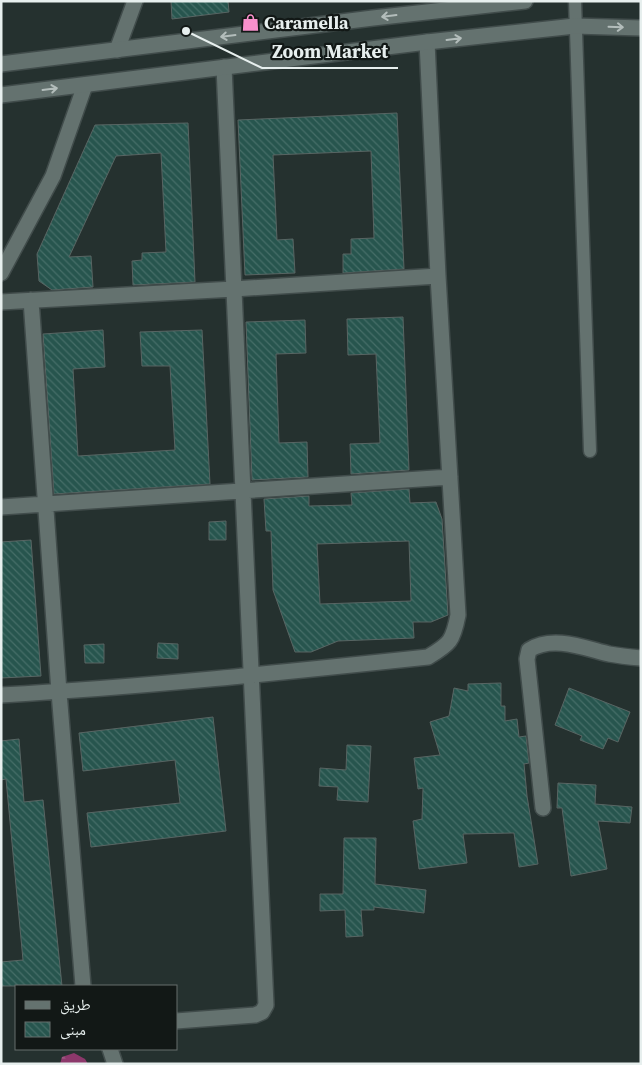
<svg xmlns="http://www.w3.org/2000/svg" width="642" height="1065" font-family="'Source Serif 4','Noto Naskh Arabic',serif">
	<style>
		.forest { fill: url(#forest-firs) }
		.building { fill: url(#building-back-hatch); stroke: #586563; fill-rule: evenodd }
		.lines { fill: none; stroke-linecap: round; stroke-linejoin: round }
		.service-casing { stroke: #414c4b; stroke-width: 15 }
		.minor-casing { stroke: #414c4b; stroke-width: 18 }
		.secondary-casing { stroke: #414c4b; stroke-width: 18 }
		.service { stroke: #64726f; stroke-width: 12 }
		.minor { stroke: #64726f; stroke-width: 15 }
		.secondary { stroke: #64726f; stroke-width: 15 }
		.oneway { stroke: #b3bdbb }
		.labels { text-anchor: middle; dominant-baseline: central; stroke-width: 4.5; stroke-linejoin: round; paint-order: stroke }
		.poi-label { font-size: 18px; font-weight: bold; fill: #e7efee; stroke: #121816; text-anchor: start }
		.leader { fill: none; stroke: #e7efee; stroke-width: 2 }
		.callout-dot { fill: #e7efee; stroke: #121816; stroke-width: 2 }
		.callout-label { font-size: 19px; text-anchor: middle; font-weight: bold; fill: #e7efee; stroke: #121816; stroke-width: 4.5; stroke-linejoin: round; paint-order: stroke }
	</style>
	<defs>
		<pattern id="forest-firs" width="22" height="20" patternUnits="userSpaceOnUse" patternTransform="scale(1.25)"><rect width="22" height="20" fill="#8c386b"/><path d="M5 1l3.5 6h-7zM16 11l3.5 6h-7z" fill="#9c5580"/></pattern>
		<pattern id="building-back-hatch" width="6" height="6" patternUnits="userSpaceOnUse" patternTransform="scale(1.25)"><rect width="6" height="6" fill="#27554e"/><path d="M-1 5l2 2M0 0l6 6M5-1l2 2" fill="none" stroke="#466e68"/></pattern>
	</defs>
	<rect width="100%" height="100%" fill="#25312f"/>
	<path class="forest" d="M 74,1053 L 85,1059 L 88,1064 L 60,1064 L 62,1057 Z"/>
	<path class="building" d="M 171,1 L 228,1 L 229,12 L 172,19 Z
		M 397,113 L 404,269 L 343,273 L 343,254 L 351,254 L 351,239 L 374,238 L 371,151 L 273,155 L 277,240 L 293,239 L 295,273 L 245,275 L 238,120 Z
		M 188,123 L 195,282 L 133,285 L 132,261 L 142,260 L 142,253 L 166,252 L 161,153 L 116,156 L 69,257 L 91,256 L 93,287 L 52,290 L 39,281 L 37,254 L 95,125 Z
		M 403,317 L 409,470 L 351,474 L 350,444 L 380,443 L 376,354 L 348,355 L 347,319 Z
		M 305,320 L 306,353 L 276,354 L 279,443 L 307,442 L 308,477 L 252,480 L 246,322 Z
		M 103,330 L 105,367 L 73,369 L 78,456 L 175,450 L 170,366 L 142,366 L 140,332 L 202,330 L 210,484 L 54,494 L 43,334 Z
		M 409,489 L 410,503 L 436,502 L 442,519 L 448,615 L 431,622 L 413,622 L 414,638 L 338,641 L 311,652 L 295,652 L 273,590 L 271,531 L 266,531 L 264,499 L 309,496 L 309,506 L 352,505 L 351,493 ZM 409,541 L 411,601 L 320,604 L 317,544 Z
		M 226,521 L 226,540 L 209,540 L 209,522 Z
		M 31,540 L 41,676 L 1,678 L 1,542 Z
		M 158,643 L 178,644 L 178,659 L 157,658 Z
		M 104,644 L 104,663 L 85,663 L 84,645 Z
		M 501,683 L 501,706 L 505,706 L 505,721 L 517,719 L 519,737 L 526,736 L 529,763 L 524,764 L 527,796 L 538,864 L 519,867 L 514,833 L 463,834 L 467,863 L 419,869 L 413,821 L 422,819 L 423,788 L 418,789 L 414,758 L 440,755 L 430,722 L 449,716 L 454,688 L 468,691 L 468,684 Z
		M 569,688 L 630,712 L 618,742 L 608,738 L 603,749 L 580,740 L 582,736 L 555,725 Z
		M 213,717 L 226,831 L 91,847 L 87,813 L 180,803 L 175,760 L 83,771 L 79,733 Z
		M 19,739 L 24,802 L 43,800 L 62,986 L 1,986 L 1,962 L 23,960 L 6,779 L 1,780 L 1,741 Z
		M 347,745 L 371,746 L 368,802 L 337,800 L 338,787 L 319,786 L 320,768 L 346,770 Z
		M 558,783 L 596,785 L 595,804 L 632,807 L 630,823 L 598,821 L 607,869 L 571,876 L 562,808 L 557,808 Z
		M 344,838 L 376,838 L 375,884 L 426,890 L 424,913 L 374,907 L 374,910 L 361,910 L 363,936 L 346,937 L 345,910 L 320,911 L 320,894 L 343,894 Z"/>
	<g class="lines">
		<defs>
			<path id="service" d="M 575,1 L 590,451"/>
			<path id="minor" d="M 117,50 L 135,1
				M 1,273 L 53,176 L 85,85
				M 31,300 L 59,692 L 83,986
				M 1,302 L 234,289 L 438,276
				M 1,507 L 450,477
				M 1,695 C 144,687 286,672 428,657 C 450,644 453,641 458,615 L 438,276 L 427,42
				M 543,808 L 527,659 L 529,650 C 553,635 584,648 609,654 C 620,656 630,657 641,658
				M 176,1021 L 255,1015 L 262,1012 L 266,1005 L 224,67
				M 110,1049 L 115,1064"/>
			<path id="secondary" d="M 1,64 L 373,18 L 525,1
				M 1,95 L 427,42 L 575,26 L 641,28"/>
		</defs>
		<use href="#service" class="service-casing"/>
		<use href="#minor" class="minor-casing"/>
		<use href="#secondary" class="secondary-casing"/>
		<use href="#service" class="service"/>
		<use href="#minor" class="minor"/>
		<use href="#secondary" class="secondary"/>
	</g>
	<defs><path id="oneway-shaft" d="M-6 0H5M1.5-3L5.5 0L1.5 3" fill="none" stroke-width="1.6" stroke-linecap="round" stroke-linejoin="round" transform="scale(1.25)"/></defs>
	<g class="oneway">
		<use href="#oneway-shaft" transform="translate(389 16) rotate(173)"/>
		<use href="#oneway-shaft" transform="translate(616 27) rotate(2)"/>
		<use href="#oneway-shaft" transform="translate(228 36) rotate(173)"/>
		<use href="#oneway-shaft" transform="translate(454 39) rotate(-7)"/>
		<use href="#oneway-shaft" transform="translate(50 89) rotate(-7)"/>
	</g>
	<defs>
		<symbol id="shop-bare" viewBox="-9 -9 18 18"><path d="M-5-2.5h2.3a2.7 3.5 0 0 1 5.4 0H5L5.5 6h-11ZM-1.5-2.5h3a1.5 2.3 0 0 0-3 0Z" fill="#f890cb" stroke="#121816" stroke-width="2.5" paint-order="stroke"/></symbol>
	</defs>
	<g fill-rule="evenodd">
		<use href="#shop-bare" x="238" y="10" width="25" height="25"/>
	</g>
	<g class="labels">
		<g class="poi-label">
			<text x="264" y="22">Caramella</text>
		</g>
	</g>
	<path class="leader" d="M186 31L262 68H398"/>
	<circle class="callout-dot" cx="186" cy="31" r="5"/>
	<g class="callout-label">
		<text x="330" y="58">Zoom Market</text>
	</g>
	<rect width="642" height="1065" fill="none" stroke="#e7efee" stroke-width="5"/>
	<rect x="15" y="985" width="162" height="65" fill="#121816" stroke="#676e6c"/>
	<rect x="25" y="1001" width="25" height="8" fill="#64726f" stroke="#676e6c"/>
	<text x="60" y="1010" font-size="15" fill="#e7efee">طريق</text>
	<rect x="25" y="1022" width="25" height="15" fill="url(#building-back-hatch)" stroke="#676e6c"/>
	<text x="60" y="1035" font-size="15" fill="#e7efee">مبنى</text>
</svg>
